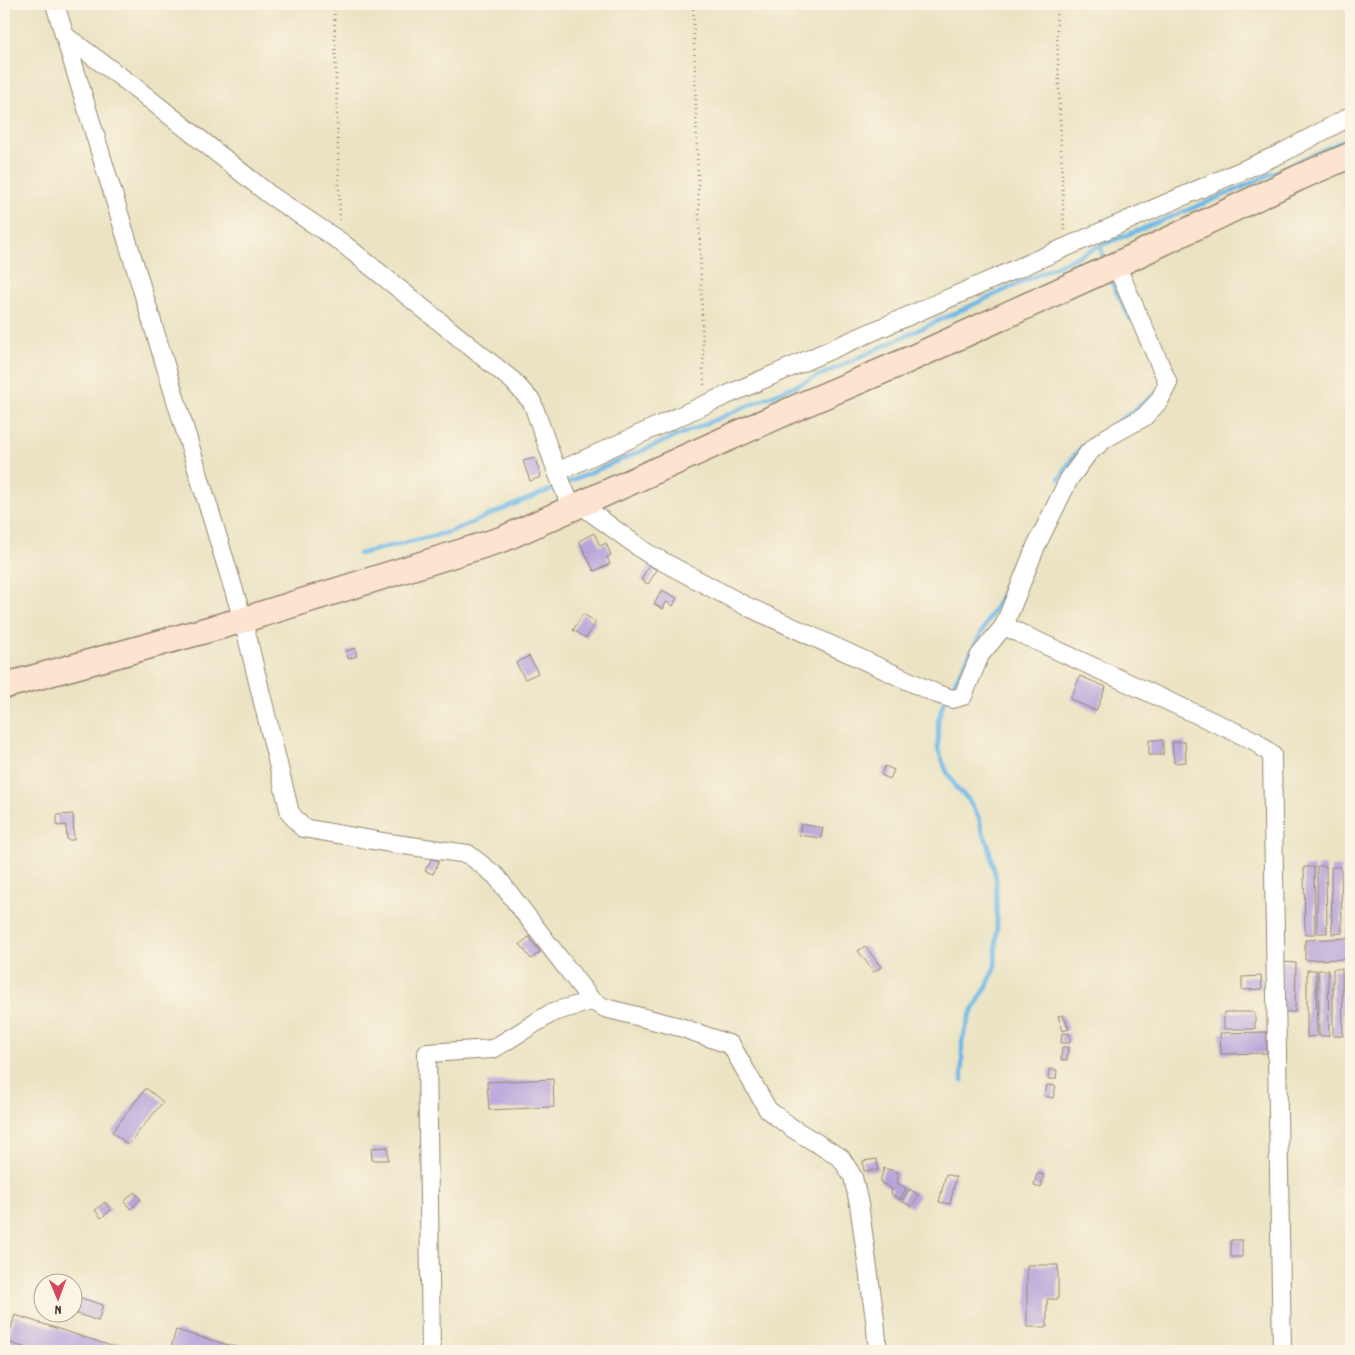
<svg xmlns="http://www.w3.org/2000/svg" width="1355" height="1355" font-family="Dekko,sans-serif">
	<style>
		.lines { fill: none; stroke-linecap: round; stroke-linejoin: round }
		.stream { stroke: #6db8e6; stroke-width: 4.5 }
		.building { fill: #b7a5da }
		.street-casing { stroke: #938670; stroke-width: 20 }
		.secondary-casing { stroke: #938670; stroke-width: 28 }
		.path { stroke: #938670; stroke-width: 2.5; stroke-dasharray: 1 4; stroke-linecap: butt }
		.street { stroke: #fff; stroke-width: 18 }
		.secondary { stroke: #fde4d1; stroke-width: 25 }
	</style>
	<rect width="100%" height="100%" fill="#fcf5e5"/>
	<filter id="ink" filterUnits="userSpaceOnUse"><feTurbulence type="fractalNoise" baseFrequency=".02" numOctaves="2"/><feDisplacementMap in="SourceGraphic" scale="10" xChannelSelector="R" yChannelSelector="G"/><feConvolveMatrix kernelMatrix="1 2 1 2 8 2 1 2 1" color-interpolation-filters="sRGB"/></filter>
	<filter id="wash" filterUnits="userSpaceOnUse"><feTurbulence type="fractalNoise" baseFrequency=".0096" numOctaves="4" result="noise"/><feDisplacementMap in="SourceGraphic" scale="20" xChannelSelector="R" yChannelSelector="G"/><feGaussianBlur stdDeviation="1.12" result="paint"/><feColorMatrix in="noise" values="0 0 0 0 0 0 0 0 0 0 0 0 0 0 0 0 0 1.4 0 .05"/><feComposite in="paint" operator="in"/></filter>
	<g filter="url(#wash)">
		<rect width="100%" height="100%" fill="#ebe3c3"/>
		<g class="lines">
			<path class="stream" d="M 1100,246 L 1103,256
				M 1109,277 L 1130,319
				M 1111,426 L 1129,414 L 1155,394
				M 1059,479 L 1075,454 L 1084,445
				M 566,483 L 823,374 L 1100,246 L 1234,191 L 1351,137
				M 359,554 L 449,532 L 559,486
				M 948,694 L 1022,558
				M 944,701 L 938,720 L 938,749 L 946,770 L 957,789 L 968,799 L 979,818 L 982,831 L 988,843 L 996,878 L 997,927 L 995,966 L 988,984 L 970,1015 L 962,1041 L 962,1081"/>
		</g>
		<g id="blocks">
			<path class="building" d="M 535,458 L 541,477 L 530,481 L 523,461 Z
				M 594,533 L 600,546 L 606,543 L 611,555 L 607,557 L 610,564 L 594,571 L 579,541 Z
				M 649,565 L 657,570 L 648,584 L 641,580 Z
				M 662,590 L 677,598 L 673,606 L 666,602 L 663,609 L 654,604 Z
				M 583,614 L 596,622 L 586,638 L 573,630 Z
				M 355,648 L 357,656 L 348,659 L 346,651 Z
				M 529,656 L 538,673 L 525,679 L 516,663 Z
				M 1080,676 L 1106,687 L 1096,711 L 1070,699 Z
				M 1149,740 L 1163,740 L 1163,755 L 1149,755 Z
				M 1172,742 L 1185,742 L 1186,762 L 1174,763 Z
				M 885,766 L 894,770 L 890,779 L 881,775 Z
				M 73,814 L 74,840 L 67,840 L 66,825 L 57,826 L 57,815 Z
				M 801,824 L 823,828 L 821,838 L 799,835 Z
				M 432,858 L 439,861 L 433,874 L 425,871 Z
				M 1317,866 L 1326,866 L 1327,933 L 1317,933 Z
				M 1304,867 L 1314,867 L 1315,934 L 1305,934 Z
				M 1331,867 L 1341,867 L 1342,933 L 1332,934 Z
				M 1348,867 L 1351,867 L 1351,933 L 1349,934 Z
				M 529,937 L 540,952 L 531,959 L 520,944 Z
				M 1351,938 L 1351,959 L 1305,960 L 1305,940 Z
				M 865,946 L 881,967 L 874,972 L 858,951 Z
				M 1282,962 L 1296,963 L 1295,1012 L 1281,1012 Z
				M 1333,969 L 1342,969 L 1343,1036 L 1333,1036 Z
				M 1307,970 L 1316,970 L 1317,1036 L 1307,1037 Z
				M 1318,970 L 1328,970 L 1329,1036 L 1319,1036 Z
				M 1261,976 L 1262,989 L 1242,990 L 1242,977 Z
				M 1224,1012 L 1255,1012 L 1255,1029 L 1224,1029 Z
				M 1063,1015 L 1069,1029 L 1063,1031 L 1058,1016 Z
				M 1267,1032 L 1267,1053 L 1221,1054 L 1220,1033 Z
				M 1062,1033 L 1070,1034 L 1070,1043 L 1061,1043 Z
				M 1062,1047 L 1068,1047 L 1067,1060 L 1061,1060 Z
				M 1049,1069 L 1057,1070 L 1056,1079 L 1048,1079 Z
				M 553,1079 L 554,1107 L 489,1110 L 487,1082 Z
				M 1047,1085 L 1056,1086 L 1053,1098 L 1045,1096 Z
				M 146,1088 L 163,1102 L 128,1145 L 112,1132 Z
				M 388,1147 L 388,1160 L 372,1160 L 371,1148 Z
				M 877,1159 L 878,1170 L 864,1171 L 863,1161 Z
				M 884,1168 L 898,1172 L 897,1183 L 906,1188 L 900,1200 L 891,1194 L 892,1189 L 880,1182 Z
				M 1037,1173 L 1044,1175 L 1041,1188 L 1034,1186 Z
				M 946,1174 L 956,1177 L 950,1204 L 939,1202 Z
				M 909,1189 L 919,1195 L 912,1207 L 902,1201 Z
				M 134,1192 L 141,1199 L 131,1209 L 124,1202 Z
				M 105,1202 L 111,1210 L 101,1218 L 95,1210 Z
				M 1231,1240 L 1242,1240 L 1242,1257 L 1231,1257 Z
				M 1027,1265 L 1058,1265 L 1058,1299 L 1047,1299 L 1047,1327 L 1027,1327 Z
				M 72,1295 L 103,1305 L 98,1321 L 72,1312 Z
				M 15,1315 L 127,1351 L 36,1351 L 7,1342 Z
				M 176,1330 L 250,1351 L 170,1351 Z"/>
		</g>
	</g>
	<g filter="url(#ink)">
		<use href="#blocks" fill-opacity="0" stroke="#938670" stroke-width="1"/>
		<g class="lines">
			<defs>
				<path id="street" d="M 55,4 L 243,620 L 290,813 L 303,828 L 389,843 L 468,854 L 496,876 L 592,1001 L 605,1008 L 680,1027 L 731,1045 L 768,1110 L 792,1128 L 841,1158 L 853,1177 L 859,1204 L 875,1319 L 878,1351
					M 64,35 L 133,86 L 270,195 L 341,242 L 513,381 L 532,402 L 557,472 L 572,509
					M 557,472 L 704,405 L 1280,154 L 1351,116
					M 581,505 L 647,553 L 742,604 L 937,694 L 953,699 L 963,696 L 980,655 L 1004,626 L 1036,546 L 1069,479 L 1089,452 L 1106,438 L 1144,417 L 1159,401 L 1168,383 L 1116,265
					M 1004,626 L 1255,741 L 1272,755 L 1282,1351
					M 431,1351 L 427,1053 L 493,1049 L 553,1012 L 592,1001"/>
				<path id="secondary" d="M 4,686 L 243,620 L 503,539 L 800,406 L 908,360 L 1116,265 L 1298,178 L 1351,155"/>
			</defs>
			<use href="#street" class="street-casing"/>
			<use href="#secondary" class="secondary-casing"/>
			<path class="path" d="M 334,4 L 340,223
				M 693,4 L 704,387
				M 1056,4 L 1064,231"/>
			<use href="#street" class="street"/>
			<use href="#secondary" class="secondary"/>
		</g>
	</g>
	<rect width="1355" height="1355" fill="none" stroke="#fcf5e5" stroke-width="20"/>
	<g transform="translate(58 1298) rotate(179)"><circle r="24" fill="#fcf5e5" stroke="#afa495"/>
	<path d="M0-4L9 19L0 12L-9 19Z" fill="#d1495b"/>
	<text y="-8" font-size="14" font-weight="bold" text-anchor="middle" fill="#3b2a1e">N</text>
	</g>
</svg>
